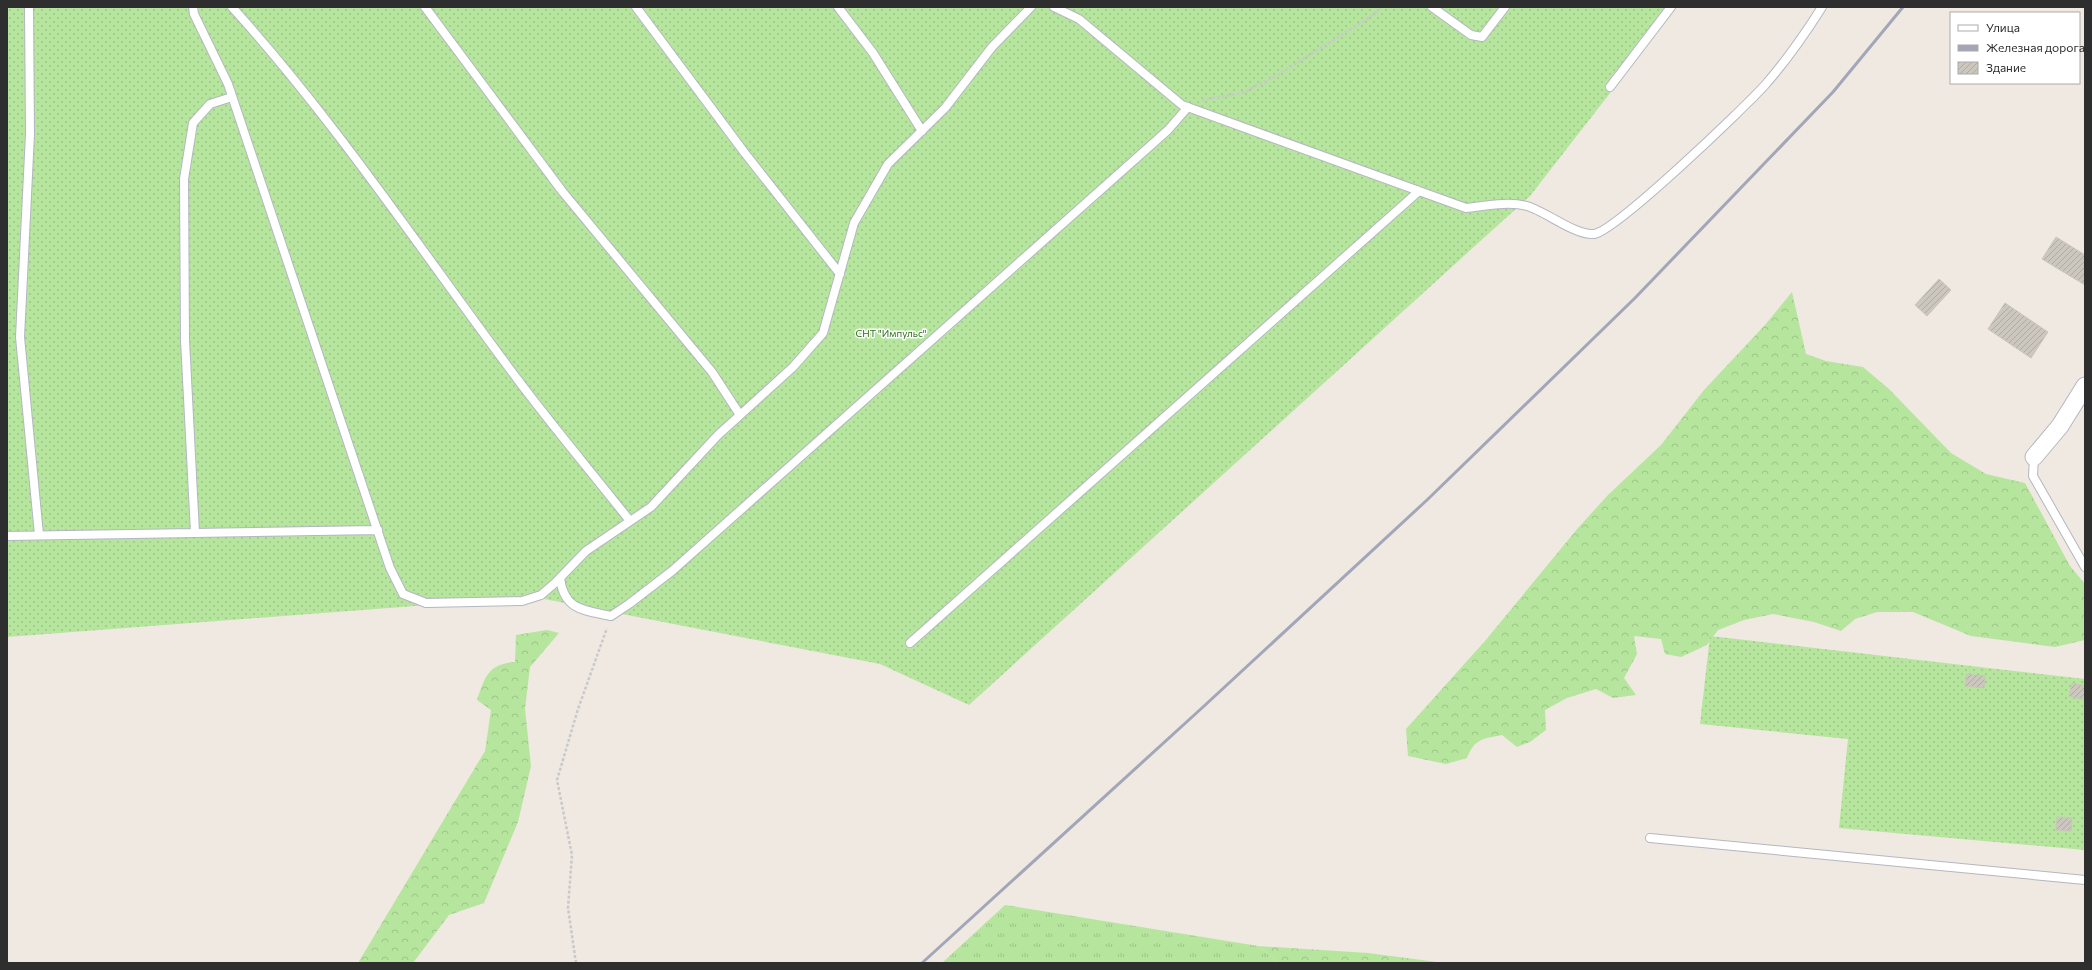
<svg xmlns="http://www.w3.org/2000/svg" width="2092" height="970" font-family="Commissioner,sans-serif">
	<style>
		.grass { fill: url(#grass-tufts) }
		.forest { fill: url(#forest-crowns) }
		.garden { fill: url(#garden-dots) }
		.building { fill: url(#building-hatch); stroke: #cbc5ba }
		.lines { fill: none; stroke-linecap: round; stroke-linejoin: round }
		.service-casing { stroke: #b4b7c1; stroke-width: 10 }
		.minor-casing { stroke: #b4b7c1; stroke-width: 19 }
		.path { stroke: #c9c9c9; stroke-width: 2.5; stroke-dasharray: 3 2; stroke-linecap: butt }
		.service { stroke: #fff; stroke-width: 8 }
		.minor { stroke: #fff; stroke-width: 17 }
		.rail { stroke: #a3a6b8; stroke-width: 3 }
		.labels { text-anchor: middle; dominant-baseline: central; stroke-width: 3; stroke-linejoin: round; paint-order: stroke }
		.park-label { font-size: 10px; fill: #2c6e1b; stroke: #fff }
	</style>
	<defs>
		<pattern id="grass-tufts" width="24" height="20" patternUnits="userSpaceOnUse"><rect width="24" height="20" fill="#b6e59e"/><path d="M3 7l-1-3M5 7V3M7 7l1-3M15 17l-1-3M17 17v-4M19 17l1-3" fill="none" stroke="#9dc588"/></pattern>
		<pattern id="forest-crowns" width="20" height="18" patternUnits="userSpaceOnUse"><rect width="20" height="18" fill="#b6e59e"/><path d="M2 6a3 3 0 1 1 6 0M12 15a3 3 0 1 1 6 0" fill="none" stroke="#9dc588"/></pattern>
		<pattern id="garden-dots" width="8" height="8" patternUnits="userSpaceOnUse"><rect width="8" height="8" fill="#b6e59e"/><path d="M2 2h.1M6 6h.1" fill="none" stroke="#9dc588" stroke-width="1.8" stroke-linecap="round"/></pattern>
		<pattern id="building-hatch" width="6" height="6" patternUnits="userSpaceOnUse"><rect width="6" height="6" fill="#cbc7bf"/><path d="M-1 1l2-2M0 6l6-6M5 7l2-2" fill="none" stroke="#afaba4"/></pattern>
	</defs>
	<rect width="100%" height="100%" fill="#efe9e1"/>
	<path class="grass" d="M 1005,905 L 1258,946 L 1279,963 L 942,963 Z"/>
	<path class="forest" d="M 1792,292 L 1806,354 L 1826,361 L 1863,367 L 1889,389 L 1951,453 L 1986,474 L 2025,483 L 2070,566 L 2085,584 L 2085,640 L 2055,647 L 1971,636 L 1913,612 L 1877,612 L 1855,619 L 1841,631 L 1814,622 L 1773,614 L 1744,620 L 1718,630 L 1707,645 L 1681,657 L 1665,654 L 1661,639 L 1634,636 L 1637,654 L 1624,678 L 1636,695 L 1613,698 L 1596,689 L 1567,698 L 1545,710 L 1546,730 L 1530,742 L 1517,747 L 1502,735 C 1483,739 1475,738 1467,758 L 1446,764 L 1408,756 L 1406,729 L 1485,641 L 1578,528 L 1608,495 L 1661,445 L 1704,390 L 1765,325 Z
		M 547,630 L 559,633 L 530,667 L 525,709 L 531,766 L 518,822 L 484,903 L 449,915 L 413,963 L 358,963 L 485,751 L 491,710 L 477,700 C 485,677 488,664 515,662 L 516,635 Z
		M 1258,946 L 1368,953 L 1445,963 L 1279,963 Z"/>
	<path class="garden" d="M 7,7 L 1677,7 L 1530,196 L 969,705 L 880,664 L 534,597 L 7,637 Z
		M 1710,636 L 2085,679 L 2085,850 L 1839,828 L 1848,739 L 1700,724 Z"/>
	<path class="building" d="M 2056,237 L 2085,255 L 2085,285 L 2042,259 Z
		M 1939,279 L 1951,290 L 1927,316 L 1915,305 Z
		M 2005,303 L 2048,332 L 2031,358 L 1988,329 Z
		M 1967,674 L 1985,676 L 1984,688 L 1965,686 Z
		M 2072,683 L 2085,686 L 2085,700 L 2069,696 Z
		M 2057,817 L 2072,818 L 2071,831 L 2056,830 Z"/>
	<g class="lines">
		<defs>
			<path id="service" d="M 29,7 L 30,134 L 20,337 L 39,535
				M 193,7 L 194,14 L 228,84 L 390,568 L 403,594 L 426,603 L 522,601 L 541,595 L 555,583 L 586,551 L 651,507 L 718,435 L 793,367 L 823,333 L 854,223 L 888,164 L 945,108 L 992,47 L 1031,7
				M 232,7 C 337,123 424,255 518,380 C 554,428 593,474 630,521
				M 425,7 L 562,191 L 712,372 L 740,415
				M 636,7 L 744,152 L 840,274
				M 838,7 L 873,53 L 922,131
				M 1054,7 L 1079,19 L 1182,105 L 1466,208 C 1485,206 1508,201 1527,206 C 1545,211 1576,236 1594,234 C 1616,231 1744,108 1765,85 C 1786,61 1805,34 1822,7
				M 1432,7 L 1471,35 L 1482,37 L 1505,7
				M 1610,87 L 1671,7
				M 2034,457 L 2033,476 L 2085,567
				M 195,533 L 185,340 L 184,179 L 193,123 L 210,104 L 232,97
				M 7,536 L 378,530
				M 560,578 C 564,610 583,610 611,616 L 629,604 L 672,571 L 1168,130 L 1188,107
				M 910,643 L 1419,191
				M 1650,838 L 2085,880"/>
			<path id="minor" d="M 2034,457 L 2060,426 L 2085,386"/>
		</defs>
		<use href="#service" class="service-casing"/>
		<use href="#minor" class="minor-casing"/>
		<path class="path" d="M 1202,100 L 1242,93 L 1276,76 L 1370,17 L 1382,7
			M 576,963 L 568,908 L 572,855 L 557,780 L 578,709 L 607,628"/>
		<use href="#service" class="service"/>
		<use href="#minor" class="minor"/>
		<path class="rail" d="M 922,963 L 1203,707 L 1427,500 L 1635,298 L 1833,92 L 1903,7"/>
	</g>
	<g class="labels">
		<g class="park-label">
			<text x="891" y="333">СНТ "Импульс"</text>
		</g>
	</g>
	<rect width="2092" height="970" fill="none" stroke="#2e2e2e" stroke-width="16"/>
	<rect x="1950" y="12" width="130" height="72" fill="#ffffff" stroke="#ababab"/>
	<rect x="1958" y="25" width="20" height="6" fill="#ffffff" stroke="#ababab"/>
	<text x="1986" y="32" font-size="12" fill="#2e2e2e">Улица</text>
	<rect x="1958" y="45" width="20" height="6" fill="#a3a6b8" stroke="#ababab"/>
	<text x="1986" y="52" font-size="12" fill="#2e2e2e">Железная дорога</text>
	<rect x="1958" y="62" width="20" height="12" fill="url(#building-hatch)" stroke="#ababab"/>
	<text x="1986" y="72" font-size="12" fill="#2e2e2e">Здание</text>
</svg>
